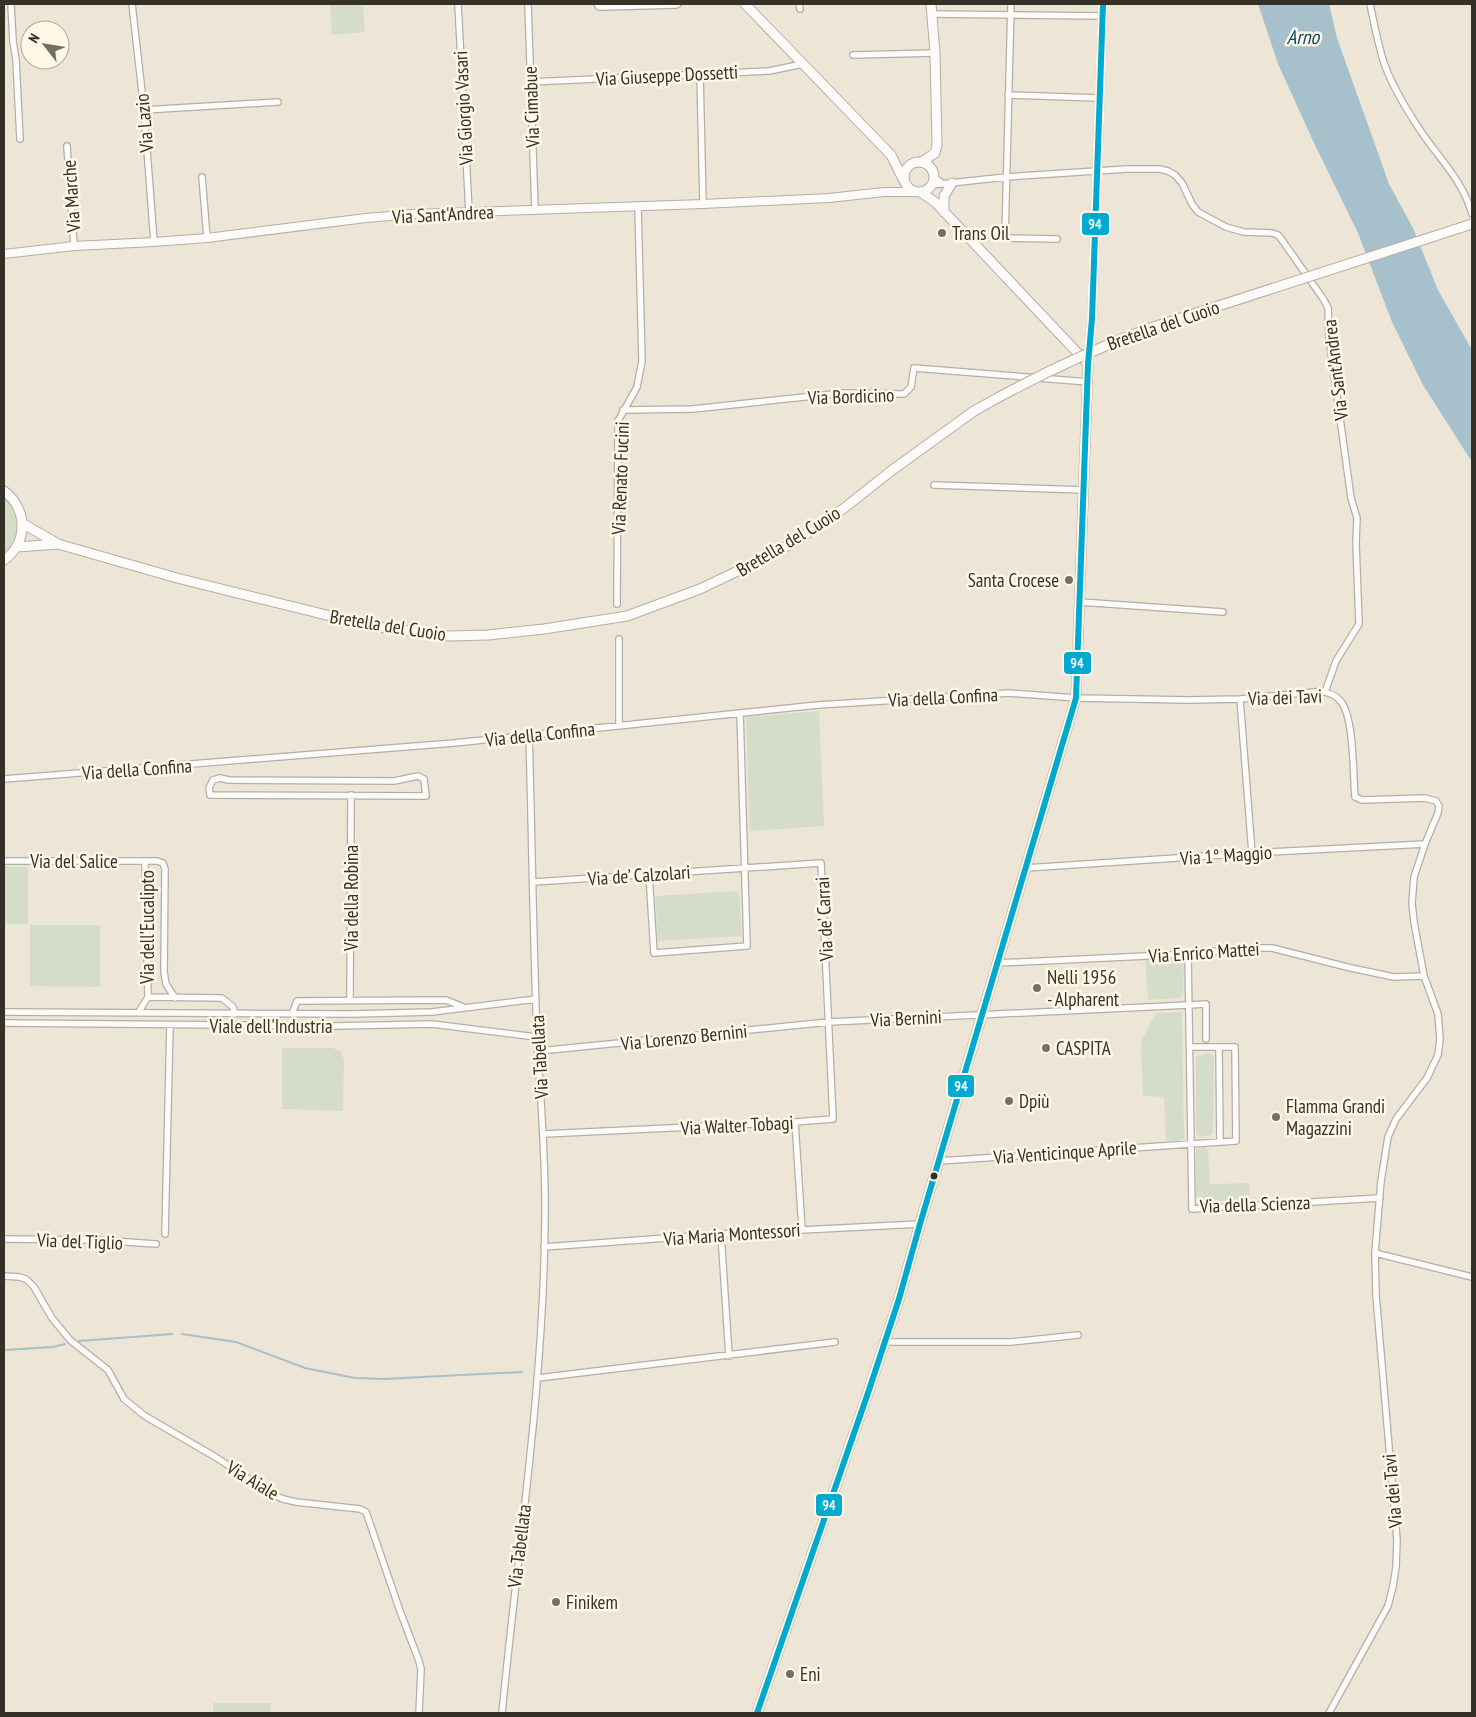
<svg xmlns="http://www.w3.org/2000/svg" width="1476" height="1717" font-family="'PT Sans Narrow',sans-serif">
	<style>
		.green { fill: #d5ddc9 }
		.water { fill: #a6c0cc }
		.lines { fill: none; stroke-linecap: round; stroke-linejoin: round }
		.stream { stroke: #a6c0cc; stroke-width: 2 }
		.minor-casing { stroke: #b4afa3; stroke-width: 8 }
		.tertiary-casing { stroke: #b4afa3; stroke-width: 10 }
		.secondary-casing { stroke: #b4afa3; stroke-width: 11 }
		.minor { stroke: #fcfbf9; stroke-width: 5.5 }
		.tertiary { stroke: #fcfbf9; stroke-width: 8 }
		.secondary { stroke: #fcfbf9; stroke-width: 9 }
		.secondary-bridge-casing { stroke: #b4afa3; stroke-width: 11; stroke-linecap: butt }
		.secondary-bridge { stroke: #fcfbf9; stroke-width: 9 }
		.bus-1-casing { stroke: #fff7e6; stroke-width: 10 }
		.bus-1 { stroke: #00a9ce; stroke-width: 6 }
		.poi-dot { fill: #757064; stroke: #fff7e6; stroke-width: 2 }
		.bus-dot { fill: #353126; stroke: #fff7e6; stroke-width: 2 }
		.labels { text-anchor: middle; dominant-baseline: central; stroke-width: 5; stroke-linejoin: round; paint-order: stroke }
		.street-label { font-size: 19px; fill: #353126; stroke: #fff7e6 }
		.poi-label { font-size: 19px; fill: #353126; stroke: #fff7e6; text-anchor: start }
		.water-label { font-size: 20px; font-style: italic; fill: #004d6d; stroke: #fff7e6 }
		.line-badge { stroke: #fff7e6; stroke-width: 2 }
		.badge-label { font-size: 14px; text-anchor: middle; font-weight: bold; fill: #fff }
	</style>
	<rect width="100%" height="100%" fill="#ede6d6"/>
	<path class="green" d="M 330,4 L 363,4 L 365,32 L 332,35 Z
		M 4,498 C 21,515 21,537 4,554 Z
		M 819,711 L 824,826 L 750,831 L 746,717 Z
		M 4,867 L 28,867 L 28,924 L 4,924 Z
		M 739,891 L 742,936 L 658,941 L 655,896 Z
		M 30,925 L 100,925 L 100,987 L 30,986 Z
		M 1180,957 L 1184,961 L 1183,995 L 1180,998 L 1148,1000 L 1145,960 Z
		M 1182,1012 L 1184,1138 L 1181,1140 L 1166,1141 L 1164,1097 L 1143,1096 L 1141,1041 L 1156,1013 Z
		M 282,1048 L 333,1048 L 341,1052 L 344,1060 L 343,1111 L 282,1109 Z
		M 1210,1053 L 1214,1057 L 1213,1132 L 1211,1135 L 1199,1137 L 1196,1133 L 1196,1056 Z
		M 1205,1147 L 1208,1150 L 1210,1184 L 1249,1183 L 1250,1199 L 1203,1202 L 1200,1201 L 1196,1196 L 1196,1149 Z
		M 213,1703 L 271,1703 L 270,1713 L 213,1713 Z"/>
	<path class="water" d="M 1258,4 L 1329,4 L 1337,38 L 1389,184 L 1413,228 L 1438,290 L 1472,350 L 1472,462 L 1423,385 L 1392,322 L 1358,233 L 1315,145 L 1278,64 Z"/>
	<g class="lines">
		<path class="stream" d="M 182,1334 L 236,1342 L 305,1368 L 355,1378 L 384,1379 L 522,1372
			M 79,1341 L 172,1334
			M 4,1350 L 53,1347 L 65,1344"/>
		<defs>
			<path id="minor" d="M 11,4 L 13,41 L 16,60 L 20,139
				M 132,4 L 144,110 L 154,242
				M 458,4 L 469,212
				M 528,4 L 535,210
				M 597,4 L 599,7 L 603,7 L 676,5 L 678,4
				M 799,4 L 800,9
				M 1011,4 L 1005,238 L 1057,239
				M 1370,4 C 1374,24 1378,44 1384,63 C 1392,86 1405,107 1418,127 C 1437,157 1462,178 1472,214
				M 931,14 L 1103,16
				M 853,55 L 935,53
				M 700,73 L 703,204
				M 530,82 L 769,71 L 803,64
				M 1008,95 L 1099,98
				M 144,110 L 278,102
				M 67,146 L 74,246
				M 202,177 L 207,238
				M 934,177 L 943,184
				M 932,185 L 1006,177 L 1127,169 L 1159,169 L 1168,171 L 1175,175 L 1182,183 L 1192,204 L 1198,212 L 1226,227 L 1244,232 L 1272,233 L 1278,235 L 1282,240 L 1324,300 L 1328,308 L 1329,338 L 1351,498 L 1357,518 L 1356,543 L 1359,624 L 1336,661 L 1325,692
				M 623,410 L 693,409 L 842,393 L 904,394 L 911,387 L 914,368 L 1089,382
				M 934,485 L 1085,490
				M 1080,602 L 1223,612
				M 617,604 L 618,421 L 637,387 L 642,361 L 638,207
				M 1240,699 L 1252,853
				M 619,726 L 619,639
				M 418,776 L 424,779 L 426,796 L 210,795 L 209,788 L 213,780 L 220,778 L 229,780 L 394,781 Z
				M 4,779 L 454,743 L 818,705 L 1009,693 L 1076,698 L 1189,700 L 1240,699 L 1314,692 C 1325,691 1336,694 1342,703 C 1354,721 1353,774 1355,797 L 1362,800 L 1425,798 L 1436,801 L 1439,806 L 1438,813 L 1425,844 L 1414,877 L 1412,903 L 1414,922 L 1424,976
				M 4,861 L 157,861 L 163,863 L 165,869 L 164,972 L 166,984 L 175,998
				M 145,861 L 148,997
				M 1026,868 L 1252,853 L 1425,844
				M 649,874 L 654,953 L 747,946 L 740,713
				M 534,882 L 821,863 L 833,1119 L 795,1122 L 544,1134
				M 1188,954 L 1192,1209 L 1380,1198
				M 998,963 L 1188,954 L 1249,948 L 1272,948 L 1351,968 L 1394,977 L 1424,976 L 1438,1014 L 1440,1039 L 1438,1055 L 1427,1078 L 1396,1119 L 1388,1137 L 1381,1181 L 1375,1253 L 1376,1295 L 1397,1540 L 1396,1567 L 1393,1586 L 1388,1606 L 1329,1713
				M 350,1000 L 351,795
				M 4,1012 L 352,1014 L 432,1012 L 536,999
				M 138,1013 L 148,997 L 222,998 L 233,1007 L 235,1014
				M 292,1014 L 297,1001 L 446,1000 L 463,1007
				M 4,1023 L 335,1026 L 432,1024 L 537,1037
				M 1219,1047 L 1220,1142
				M 539,1051 L 829,1022 L 1189,1005 L 1206,1004 L 1206,1039
				M 795,1122 L 802,1229
				M 939,1161 L 1236,1141 L 1235,1047 L 1190,1047
				M 165,1234 L 170,1025
				M 721,1234 L 729,1356
				M 4,1239 L 97,1240 L 156,1244
				M 544,1247 L 721,1234 L 920,1224
				M 1375,1253 L 1472,1277
				M 4,1276 L 19,1277 L 26,1279 L 34,1287 L 52,1318 L 70,1340 L 108,1370 L 124,1399 L 145,1416 L 217,1458 L 270,1493 L 283,1499 L 296,1502 L 360,1509 L 366,1512 L 400,1611 L 419,1661 L 421,1669 L 419,1713
				M 885,1342 L 1011,1342 L 1078,1335
				M 538,1378 L 835,1342
				M 502,1713 C 518,1548 544,1383 545,1217 C 546,1156 540,1096 537,1035 C 533,935 532,835 529,734"/>
			<path id="tertiary" d="M 4,254 L 74,246 L 154,242 L 207,238 L 366,218 L 413,214 L 703,204 L 829,198 L 884,192 L 913,192
				M 1088,364 L 1092,319 L 1103,4"/>
			<path id="secondary" d="M 745,4 L 891,155 L 904,181
				M904 177a15 15 0 1 1 30 0a15 15 0 1 1-30 0Z
				M 922,162 L 935,153 L 937,145 L 935,53 L 931,4
				M 944,212 L 944,196 L 952,183
				M 4,491 C 28,509 28,543 4,560
				M 22,523 L 58,544 L 177,578 L 371,626 L 449,636 L 488,635 L 544,629 L 627,616 L 700,589 L 746,567 L 793,543 L 843,509 L 891,471 L 974,411
				M 17,547 L 58,544
				M 757,1713 L 869,1390 L 899,1299 L 920,1224 L 1076,698 L 1088,364 L 935,202 L 922,193"/>
		</defs>
		<use href="#minor" class="minor-casing"/>
		<use href="#tertiary" class="tertiary-casing"/>
		<use href="#secondary" class="secondary-casing"/>
		<use href="#minor" class="minor"/>
		<use href="#tertiary" class="tertiary"/>
		<use href="#secondary" class="secondary"/>
		<defs>
			<path id="secondary-bridge" d="M 974,411 C 1030,379 1087,352 1147,329 L 1472,224"/>
		</defs>
		<use href="#secondary-bridge" class="secondary-bridge-casing"/>
		<use href="#secondary-bridge" class="secondary-bridge"/>
		<defs>
			<path id="bus-1" d="M 757,1713 L 869,1390 L 899,1299 L 920,1224 L 1076,698 L 1088,364 L 1092,319 L 1103,4"/>
		</defs>
		<use href="#bus-1" class="bus-1-casing"/>
		<use href="#bus-1" class="bus-1"/>
	</g>
	<g class="poi-dot">
		<circle cx="942" cy="233" r="5"/>
		<circle cx="1069" cy="580" r="5"/>
		<circle cx="1037" cy="988" r="5"/>
		<circle cx="1046" cy="1048" r="5"/>
		<circle cx="1009" cy="1101" r="5"/>
		<circle cx="1276" cy="1117" r="5"/>
		<circle cx="556" cy="1602" r="5"/>
		<circle cx="790" cy="1674" r="5"/>
	</g>
	<circle class="bus-dot" cx="934" cy="1176" r="4.5"/>
	<g class="labels">
		<g class="street-label">
			<text transform="translate(667 75) rotate(-3)">Via Giuseppe Dossetti</text>
			<text transform="translate(531 107) rotate(-92)">Via Cimabue</text>
			<text transform="translate(463 108) rotate(-93)">Via Giorgio Vasari</text>
			<text transform="translate(144 123) rotate(-95)">Via Lazio</text>
			<text transform="translate(71 196) rotate(-94)">Via Marche</text>
			<text transform="translate(443 214) rotate(-3)">Via Sant'Andrea</text>
			<text transform="translate(1163 325) rotate(-19)">Bretella del Cuoio</text>
			<text transform="translate(1335 370) rotate(-97)">Via Sant'Andrea</text>
			<text transform="translate(851 396) rotate(-2)">Via Bordicino</text>
			<text transform="translate(620 478) rotate(-88)">Via Renato Fucini</text>
			<text transform="translate(788 541) rotate(-31)">Bretella del Cuoio</text>
			<text transform="translate(388 625) rotate(9)">Bretella del Cuoio</text>
			<text transform="translate(943 697) rotate(-3)">Via della Confina</text>
			<text transform="translate(1285 697) rotate(-2)">Via dei Tavi</text>
			<text transform="translate(540 734) rotate(-6)">Via della Confina</text>
			<text transform="translate(137 769) rotate(-4)">Via della Confina</text>
			<text transform="translate(1226 855) rotate(-4)">Via 1° Maggio</text>
			<text x="74" y="861">Via del Salice</text>
			<text transform="translate(639 875) rotate(-4)">Via de’ Calzolari</text>
			<text transform="translate(351 898) rotate(-90)">Via della Robina</text>
			<text transform="translate(824 919) rotate(-93)">Via de’ Carrai</text>
			<text transform="translate(147 927) rotate(-90)">Via dell'Eucalipto</text>
			<text transform="translate(1204 952) rotate(-4)">Via Enrico Mattei</text>
			<text transform="translate(906 1018) rotate(-3)">Via Bernini</text>
			<text x="271" y="1026">Viale dell'Industria</text>
			<text transform="translate(684 1037) rotate(-6)">Via Lorenzo Bernini</text>
			<text transform="translate(539 1057) rotate(-93)">Via Tabellata</text>
			<text transform="translate(737 1125) rotate(-3)">Via Walter Tobagi</text>
			<text transform="translate(1065 1152) rotate(-4)">Via Venticinque Aprile</text>
			<text transform="translate(1255 1204) rotate(-2)">Via della Scienza</text>
			<text transform="translate(732 1234) rotate(-4)">Via Maria Montessori</text>
			<text transform="translate(80 1241) rotate(2)">Via del Tiglio</text>
			<text transform="translate(253 1480) rotate(31)">Via Aiale</text>
			<text transform="translate(1392 1491) rotate(-95)">Via dei Tavi</text>
			<text transform="translate(519 1546) rotate(-83)">Via Tabellata</text>
		</g>
		<g class="poi-label">
			<text x="952" y="233">Trans Oil</text>
			<text x="1059" y="580" text-anchor="end">Santa Crocese</text>
			<text x="1047" y="977">Nelli 1956<tspan x="1047" dy="22">- Alpharent</tspan></text>
			<text x="1056" y="1048">CASPITA</text>
			<text x="1019" y="1101">Dpiù</text>
			<text x="1286" y="1106">Flamma Grandi<tspan x="1286" dy="22">Magazzini</tspan></text>
			<text x="566" y="1602">Finikem</text>
			<text x="800" y="1674">Eni</text>
		</g>
		<g class="water-label">
			<text x="1303" y="37">Arno</text>
		</g>
	</g>
	<g class="line-badge">
		<rect x="1081" y="212" width="29" height="24" rx="5" fill="#00a9ce"/>
		<rect x="1063" y="651" width="29" height="24" rx="5" fill="#00a9ce"/>
		<rect x="947" y="1074" width="28" height="24" rx="5" fill="#00a9ce"/>
		<rect x="815" y="1493" width="28" height="24" rx="5" fill="#00a9ce"/>
	</g>
	<g class="badge-label">
		<text x="1095" y="229">94</text>
		<text x="1077" y="668">94</text>
		<text x="961" y="1091">94</text>
		<text x="829" y="1510">94</text>
	</g>
	<rect width="1476" height="1717" fill="none" stroke="#353126" stroke-width="10"/>
	<g transform="translate(45 45) rotate(301)"><circle r="24" fill="#fff7e6" stroke="#aea899"/>
	<path d="M0-4L9 19L0 12L-9 19Z" fill="#757064"/>
	<text y="-8" font-size="14" font-weight="bold" text-anchor="middle" fill="#353126">N</text>
	</g>
</svg>
